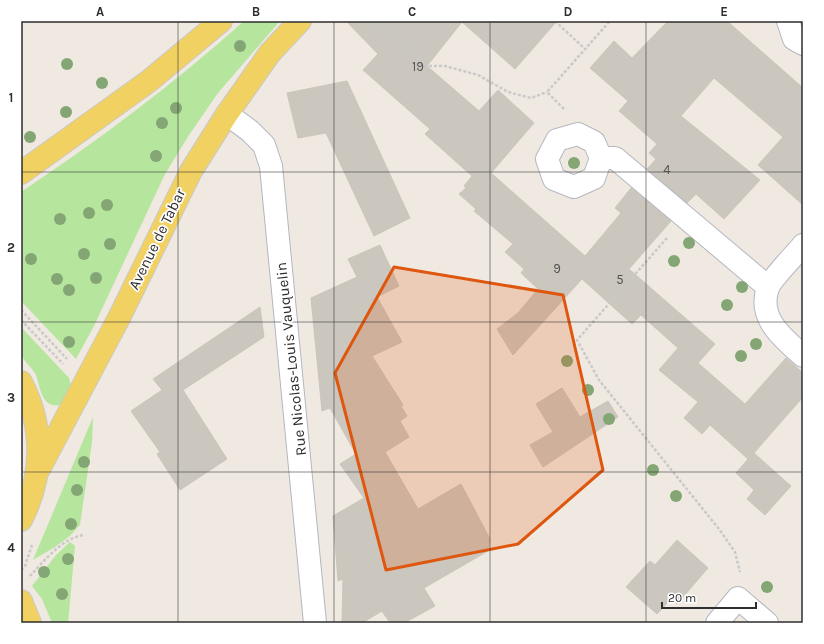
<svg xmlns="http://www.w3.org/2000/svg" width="824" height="644" font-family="Karla,sans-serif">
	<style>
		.green { fill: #b6e59e }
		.building { fill: #cbc7bf; stroke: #cbc5ba }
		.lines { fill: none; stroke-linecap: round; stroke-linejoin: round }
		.minor-casing { stroke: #b4b7c1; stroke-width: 24 }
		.major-casing { stroke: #c9c9c9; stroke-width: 24 }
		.path { stroke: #c9c9c9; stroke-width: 2.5; stroke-dasharray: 3 2; stroke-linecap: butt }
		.minor { stroke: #fff; stroke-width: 22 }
		.major { stroke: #f2d163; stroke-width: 22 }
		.tree { fill: #84a574 }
		.marked { fill: #df570e; fill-opacity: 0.2; stroke: #df570e; stroke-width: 3; stroke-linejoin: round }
		.grid { fill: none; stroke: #2e2e2e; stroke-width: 1; stroke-opacity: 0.55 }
		.labels { text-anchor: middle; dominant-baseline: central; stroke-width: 3.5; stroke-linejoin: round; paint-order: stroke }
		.number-label { font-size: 13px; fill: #555452 }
		.street-label { font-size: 15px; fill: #2e2e2e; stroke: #fff }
		.neatline { fill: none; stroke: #2e2e2e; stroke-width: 1.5 }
		.grid-label { font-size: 13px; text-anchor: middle; font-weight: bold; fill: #2e2e2e }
	</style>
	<rect width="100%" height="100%" fill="#efe9e1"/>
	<path class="green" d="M 244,21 L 280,21 L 218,93 L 189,135 L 165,174 L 94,326 L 76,359 L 21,301 L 21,192 C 99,140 175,83 244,21 Z
		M 21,327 L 69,378 L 71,386 L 61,405 C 40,409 41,386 35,373 C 31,367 22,360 21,352 C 19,345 21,335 21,327 Z
		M 93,417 L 92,442 L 80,525 L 70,536 L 55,547 L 33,560 Z
		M 70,542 L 75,546 L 68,623 L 52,623 L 42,599 L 32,586 L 56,555 Z"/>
	<path class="building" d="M 346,21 L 557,21 L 515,69 L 462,22 L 427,66 L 479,111 L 498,90 L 534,123 L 491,173 L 585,256 L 621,213 L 615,208 L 631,188 L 671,221 L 629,269 L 715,344 L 698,363 L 745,404 L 786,358 L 803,373 L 803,397 L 754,453 L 791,486 L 765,515 L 747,499 L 754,490 L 736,473 L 748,459 L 710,425 L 702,434 L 684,418 L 698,402 L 659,370 L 678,348 L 641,315 L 632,324 L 582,279 L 513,355 L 497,329 L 518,313 L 538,289 L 521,273 L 524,269 L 505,252 L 513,244 L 474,211 L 476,209 L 459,194 L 466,188 L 464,186 L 472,176 L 425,134 L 430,129 L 363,70 L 378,54 Z
		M 668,21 L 727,21 L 803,88 L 803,205 L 758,165 L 783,137 L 714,78 L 681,116 L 760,180 L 724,219 L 696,194 L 687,203 L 647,169 L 656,159 L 649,153 L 657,144 L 619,111 L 628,101 L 590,68 L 614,41 L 632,58 Z
		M 347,81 L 410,218 L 374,236 L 326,133 L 298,138 L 287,93 Z
		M 380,245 L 399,286 L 377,297 L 402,342 L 372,356 L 403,405 L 401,406 L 407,416 L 400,421 L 409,437 L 385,452 L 418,509 L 461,484 L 490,539 L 488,551 L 424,588 L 435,606 L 404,623 L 390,623 L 382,611 L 362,623 L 342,623 L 343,579 L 338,581 L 333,516 L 364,498 L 340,464 L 356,454 L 330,408 L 322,411 L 311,298 L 357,277 L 348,259 Z
		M 260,307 L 264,337 L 183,390 L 227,459 L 180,490 L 157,454 L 160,452 L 131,411 L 162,390 L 153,379 Z
		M 562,388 L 580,417 L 608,401 L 618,417 L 543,467 L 530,445 L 553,432 L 536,404 Z
		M 677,540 L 708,568 L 677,604 L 671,599 L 657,614 L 626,587 L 650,561 L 655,565 Z"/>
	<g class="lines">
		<defs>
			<path id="minor" d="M 788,21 L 794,39 L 803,44
				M 227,114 L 250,131 L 264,145 L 271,166 L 315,623
				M 578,134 L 594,142 L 601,158 L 594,178 L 574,187 L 554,179 L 547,159 L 557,140 Z
				M 601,158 L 615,158 L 768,287
				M 803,245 C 796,254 771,279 768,288 C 757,318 783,338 803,356
				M 717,623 L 738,598 L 767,623"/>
			<path id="major" d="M 21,173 L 149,81 L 221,21
				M 21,382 C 44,426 44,476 21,520
				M 38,471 L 120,316 L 191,171 L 227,114 L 270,53 L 300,21
				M 21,601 L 30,623"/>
		</defs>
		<use href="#minor" class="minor-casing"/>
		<use href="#major" class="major-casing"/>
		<path class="path" d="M 376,21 L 427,66 L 445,66 L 478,75 L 508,92 L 531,98 L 547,92
			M 555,21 L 585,49
			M 564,109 L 547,92 L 610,21
			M 667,238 L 577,340 L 599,380 L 719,529 L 735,552 L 740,572
			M 21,310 L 67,359
			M 21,320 L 63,364
			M 21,570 L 25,566 L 32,545
			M 30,576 C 44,561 62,538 84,535"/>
		<use href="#minor" class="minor"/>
		<use href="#major" class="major"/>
	</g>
	<g class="tree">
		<circle cx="240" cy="46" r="6"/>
		<circle cx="67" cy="64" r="6"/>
		<circle cx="102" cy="83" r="6"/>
		<circle cx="176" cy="108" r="6"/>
		<circle cx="66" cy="112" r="6"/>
		<circle cx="162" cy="123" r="6"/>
		<circle cx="30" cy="137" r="6"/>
		<circle cx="156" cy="156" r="6"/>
		<circle cx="574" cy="163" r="6"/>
		<circle cx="107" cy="205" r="6"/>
		<circle cx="89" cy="213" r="6"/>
		<circle cx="60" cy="219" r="6"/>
		<circle cx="689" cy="243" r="6"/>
		<circle cx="110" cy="244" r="6"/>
		<circle cx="84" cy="254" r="6"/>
		<circle cx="31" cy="259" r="6"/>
		<circle cx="674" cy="261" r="6"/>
		<circle cx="96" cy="278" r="6"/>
		<circle cx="57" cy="279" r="6"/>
		<circle cx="742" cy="287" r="6"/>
		<circle cx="69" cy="290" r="6"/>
		<circle cx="727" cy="305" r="6"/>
		<circle cx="69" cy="342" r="6"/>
		<circle cx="756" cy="344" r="6"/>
		<circle cx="741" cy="356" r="6"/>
		<circle cx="567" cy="361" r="6"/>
		<circle cx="588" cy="390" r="6"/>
		<circle cx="609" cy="419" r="6"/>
		<circle cx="84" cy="462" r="6"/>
		<circle cx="653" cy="470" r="6"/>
		<circle cx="77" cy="490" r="6"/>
		<circle cx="676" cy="496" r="6"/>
		<circle cx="71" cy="524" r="6"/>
		<circle cx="68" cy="559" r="6"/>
		<circle cx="44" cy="572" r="6"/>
		<circle cx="767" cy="587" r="6"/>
		<circle cx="62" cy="594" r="6"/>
	</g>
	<path class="marked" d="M 394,267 L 563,295 L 603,470 L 518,544 L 386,570 L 335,373 Z"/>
	<path class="grid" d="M 178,21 L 178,623M 334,21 L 334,623M 490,21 L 490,623M 646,21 L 646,623M 21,172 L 803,172M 21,322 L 803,322M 21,472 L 803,472"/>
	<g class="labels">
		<g class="number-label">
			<text x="418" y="66">19</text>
			<text x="667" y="169">4</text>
			<text x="557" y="268">9</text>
			<text x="620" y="279">5</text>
		</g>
		<g class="street-label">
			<text transform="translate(157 239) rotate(-64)">Avenue de Tabar</text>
			<text transform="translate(291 359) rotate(-96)">Rue Nicolas-Louis Vauquelin</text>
		</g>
	</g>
	<rect width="824" height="644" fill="none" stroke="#ffffff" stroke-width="44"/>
	<path d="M662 602v6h94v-6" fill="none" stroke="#2e2e2e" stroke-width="2"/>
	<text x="668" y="602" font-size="12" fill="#2e2e2e" stroke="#ffffff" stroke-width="3" paint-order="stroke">20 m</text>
	<rect x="22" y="22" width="780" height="600" class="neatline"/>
	<g class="grid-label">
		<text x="100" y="16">A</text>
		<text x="256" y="16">B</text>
		<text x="412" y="16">C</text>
		<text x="568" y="16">D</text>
		<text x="724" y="16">E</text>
		<text x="11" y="102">1</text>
		<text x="11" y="252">2</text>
		<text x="11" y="402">3</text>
		<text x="11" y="552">4</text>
	</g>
</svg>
